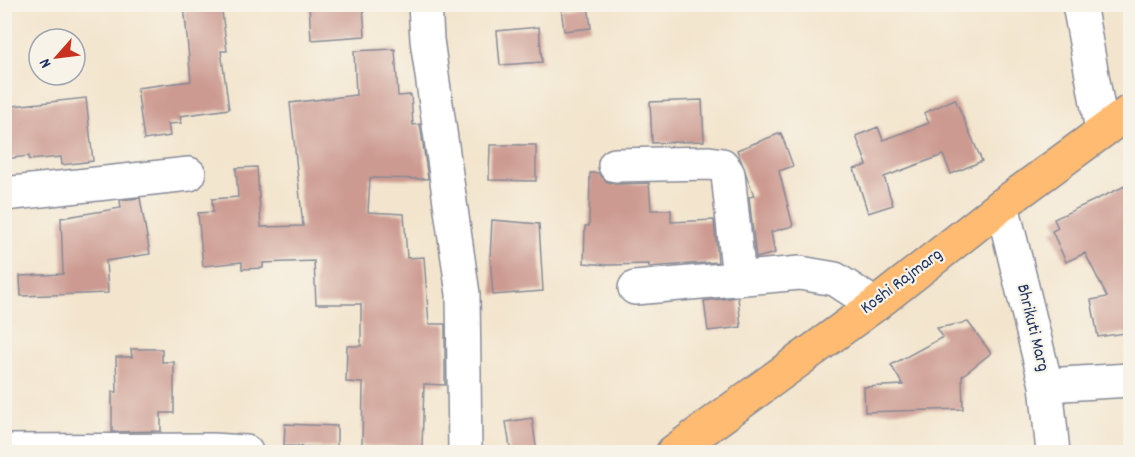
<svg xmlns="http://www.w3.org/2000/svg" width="1135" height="457" font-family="Dekko,sans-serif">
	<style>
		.building { fill: #cc9a90 }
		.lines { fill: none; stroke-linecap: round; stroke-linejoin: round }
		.minor-casing { stroke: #878a96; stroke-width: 36 }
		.major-casing { stroke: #878a96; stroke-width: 36 }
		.minor { stroke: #fff; stroke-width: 33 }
		.major { stroke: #ffbb71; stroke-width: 33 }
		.labels { text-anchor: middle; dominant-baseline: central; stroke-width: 4.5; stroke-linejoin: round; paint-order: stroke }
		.street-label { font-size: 18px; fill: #1b2f5e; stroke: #f7f3e8 }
	</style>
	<rect width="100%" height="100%" fill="#f7f3e8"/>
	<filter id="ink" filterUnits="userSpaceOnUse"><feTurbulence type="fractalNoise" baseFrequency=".0167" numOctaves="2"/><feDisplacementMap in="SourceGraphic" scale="12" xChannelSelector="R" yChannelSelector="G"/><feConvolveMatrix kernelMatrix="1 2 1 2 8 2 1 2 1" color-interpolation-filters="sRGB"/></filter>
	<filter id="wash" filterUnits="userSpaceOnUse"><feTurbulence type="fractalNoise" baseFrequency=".008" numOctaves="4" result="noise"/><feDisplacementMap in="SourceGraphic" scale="24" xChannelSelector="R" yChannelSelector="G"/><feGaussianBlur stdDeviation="1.35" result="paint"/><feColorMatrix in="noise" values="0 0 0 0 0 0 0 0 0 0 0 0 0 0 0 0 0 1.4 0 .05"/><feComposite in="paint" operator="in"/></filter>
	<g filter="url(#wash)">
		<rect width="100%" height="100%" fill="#f3e5cd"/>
		<g id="blocks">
			<path class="building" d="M 184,4 L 221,4 L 227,51 L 221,51 L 229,109 L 180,116 L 181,123 L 168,124 L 170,136 L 144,140 L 137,88 L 191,81 Z
				M 309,4 L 363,4 L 365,36 L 311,40 Z
				M 588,5 L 591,28 L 564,31 L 561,8 Z
				M 539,27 L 542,62 L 500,65 L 497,31 Z
				M 395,49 L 398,96 L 411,95 L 413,125 L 420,124 L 428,179 L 370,178 L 368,212 L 404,214 L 407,258 L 424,257 L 429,324 L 445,324 L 445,385 L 424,384 L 422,448 L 362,446 L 363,383 L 346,382 L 347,346 L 361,346 L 361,304 L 316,304 L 314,261 L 263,263 L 263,268 L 242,269 L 242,262 L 203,266 L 198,213 L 213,212 L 212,199 L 238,197 L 236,168 L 257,167 L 261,227 L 303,226 L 290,103 L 356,95 L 354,51 Z
				M 86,98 L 93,161 L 62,165 L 61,157 L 29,160 L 29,156 L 4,159 L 4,107 Z
				M 955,99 L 982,161 L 951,174 L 943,155 L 884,177 L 893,205 L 868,213 L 854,169 L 867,165 L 856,136 L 878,127 L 883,140 L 929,123 L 924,113 Z
				M 702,100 L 704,141 L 652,143 L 650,102 Z
				M 781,133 L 793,166 L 779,171 L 793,226 L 771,232 L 775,253 L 756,258 L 749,197 L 754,196 L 737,150 Z
				M 490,145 L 536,145 L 536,181 L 489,180 Z
				M 590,173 L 598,173 L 606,181 L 615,184 L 649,183 L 651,210 L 671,210 L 671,222 L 714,220 L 718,262 L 649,267 L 649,264 L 608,265 L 584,263 L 585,226 L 589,226 Z
				M 1125,186 L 1131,198 L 1131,345 L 1125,333 L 1098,337 L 1091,300 L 1107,297 L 1085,253 L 1066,262 L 1052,231 L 1058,228 L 1054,219 Z
				M 140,198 L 150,254 L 106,261 L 108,293 L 21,296 L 20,276 L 63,274 L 61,218 L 121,208 L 120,200 Z
				M 492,220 L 539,224 L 543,291 L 493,295 L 490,258 Z
				M 738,297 L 741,327 L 708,331 L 704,301 Z
				M 968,322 L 991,353 L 962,376 L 963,409 L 865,412 L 864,387 L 903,385 L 891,365 L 943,337 L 937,328 Z
				M 131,349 L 162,349 L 162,362 L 174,362 L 174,413 L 161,413 L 161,431 L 112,432 L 112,392 L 117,392 L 116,357 L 132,357 Z
				M 532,418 L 537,453 L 511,453 L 506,422 Z
				M 285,424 L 337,426 L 337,448 L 284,446 Z"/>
		</g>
	</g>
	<g filter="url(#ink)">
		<use href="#blocks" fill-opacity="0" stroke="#878a96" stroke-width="1.5"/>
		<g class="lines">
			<defs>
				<path id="minor" d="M 425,4 L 427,40 L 463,294 L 465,452
					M 1079,4 L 1102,130
					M 615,165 L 709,163 L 722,165 L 728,174 L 739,279
					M 4,194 L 189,174
					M 1002,205 L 1046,385 L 1053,452
					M 635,288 L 800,273 L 835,279 L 875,305
					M 1046,385 L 1130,380
					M 4,451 L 211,450 L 246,452"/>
				<path id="major" d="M 673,452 L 875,305 L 1002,205 L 1130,111"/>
			</defs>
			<use href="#minor" class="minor-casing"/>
			<use href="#major" class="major-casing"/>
			<use href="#minor" class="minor"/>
			<use href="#major" class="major"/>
		</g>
	</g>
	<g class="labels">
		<g class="street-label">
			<text transform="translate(902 282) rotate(-37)">Koshi Rajmarg</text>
			<text transform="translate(1032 328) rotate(76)">Bhrikuti Marg</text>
		</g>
	</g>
	<rect width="1135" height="457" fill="none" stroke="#f7f3e8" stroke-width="24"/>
	<g transform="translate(57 57) rotate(242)"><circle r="28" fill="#f7f3e8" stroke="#9fa5b1" stroke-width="1.5"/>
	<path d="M0-4.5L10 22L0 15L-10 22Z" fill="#c8321e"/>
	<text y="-9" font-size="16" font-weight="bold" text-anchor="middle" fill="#1b2f5e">N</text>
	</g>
</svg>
